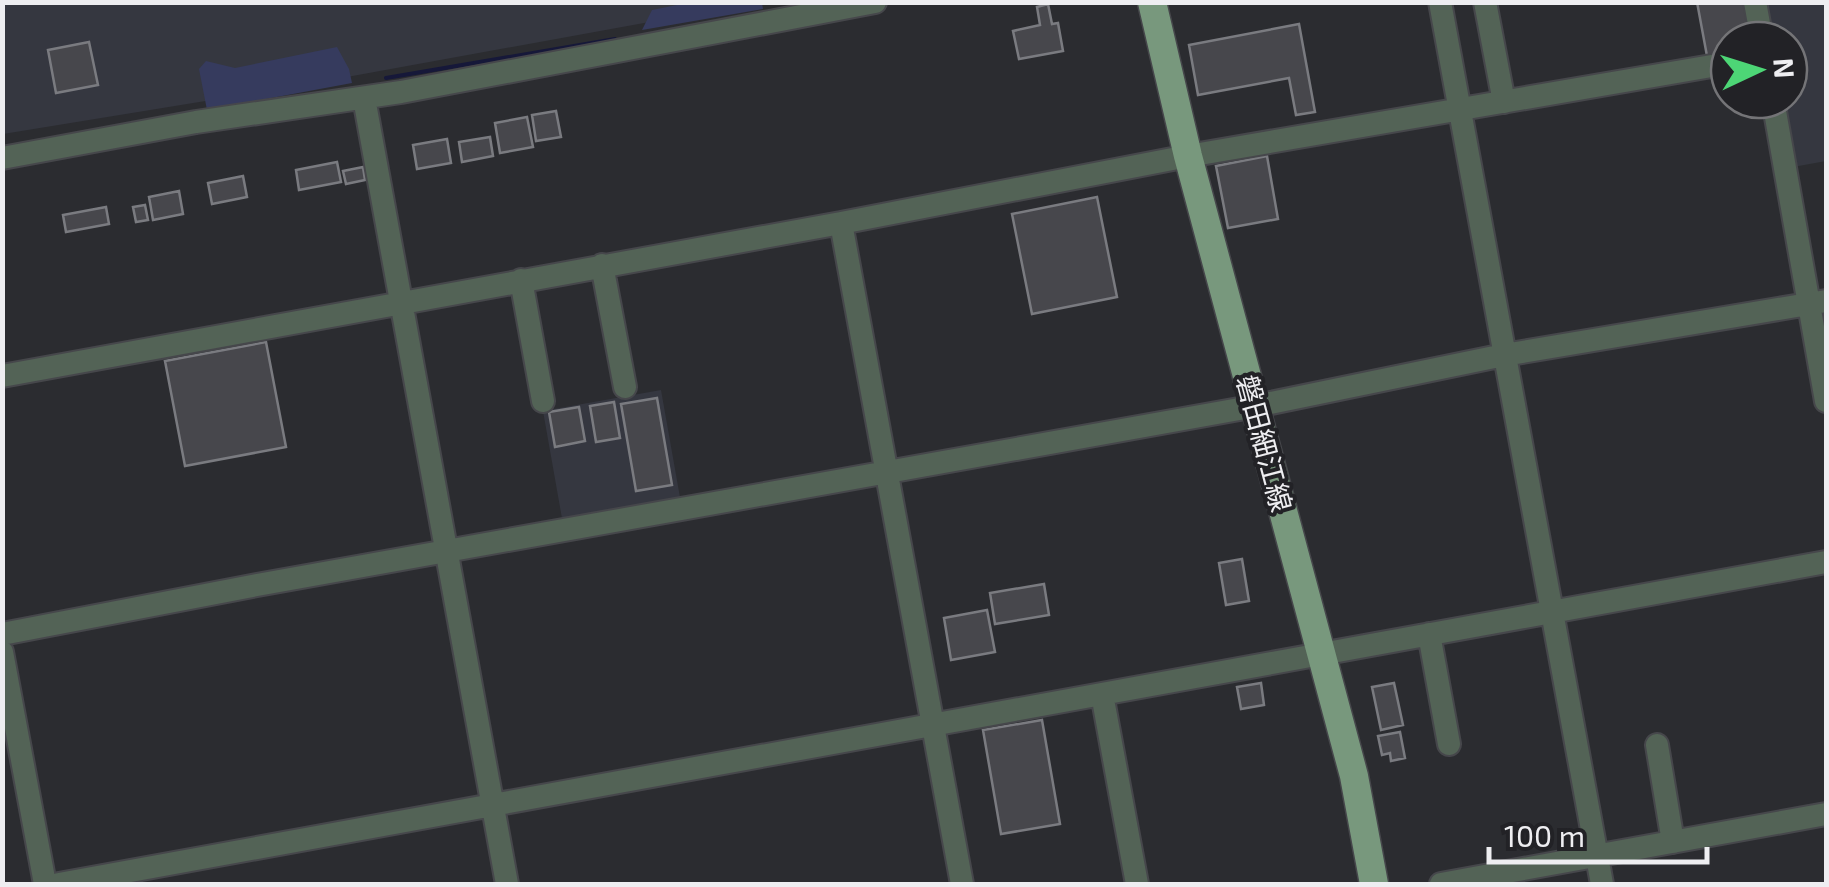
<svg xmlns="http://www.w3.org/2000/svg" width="1829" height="887" font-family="'Exo 2','Noto Sans JP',sans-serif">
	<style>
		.built { fill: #353740 }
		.green { fill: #363b5e }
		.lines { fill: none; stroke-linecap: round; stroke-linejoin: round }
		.stream { stroke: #161839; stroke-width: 4 }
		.building { fill: #47474c; stroke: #7a7b80; stroke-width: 2.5 }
		.minor-casing { stroke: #46474b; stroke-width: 26 }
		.major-casing { stroke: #46474b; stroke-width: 31 }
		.minor { stroke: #536356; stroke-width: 22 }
		.major { stroke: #78987d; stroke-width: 28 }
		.labels { text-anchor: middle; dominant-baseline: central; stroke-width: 8; stroke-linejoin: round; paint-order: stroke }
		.street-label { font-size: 28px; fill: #eeeef1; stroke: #222226 }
	</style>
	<rect width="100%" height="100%" fill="#2b2c30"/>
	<path class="built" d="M 3,3 L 754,3 L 303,85 L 3,134 Z
		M 1765,3 L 1826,3 L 1826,161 L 1793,167 L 1781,100 L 1789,100 L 1789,40 L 1771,40 Z
		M 661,390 L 681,503 L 563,524 L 543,411 Z"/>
	<path class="green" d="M 687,3 L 762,3 L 763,9 L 642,30 L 652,10 Z
		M 337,47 L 349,69 L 352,83 L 207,110 L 199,69 L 206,61 L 235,68 Z"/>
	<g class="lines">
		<path class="stream" d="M 386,78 L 615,39"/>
	</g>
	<path class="building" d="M 1697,2 L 1744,2 L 1751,40 L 1729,40 L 1729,52 L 1707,56 Z
		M 1048,4 L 1052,24 L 1058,23 L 1063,51 L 1019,59 L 1013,31 L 1040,25 L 1037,7 Z
		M 1299,24 L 1315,112 L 1296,115 L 1289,78 L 1198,95 L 1189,45 Z
		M 89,42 L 98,85 L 56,93 L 48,50 Z
		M 556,111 L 561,137 L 536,141 L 532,115 Z
		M 527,117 L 533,147 L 500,153 L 495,123 Z
		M 490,137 L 493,156 L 462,162 L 459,142 Z
		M 447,139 L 451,163 L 417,169 L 413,145 Z
		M 1267,156 L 1278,219 L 1228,228 L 1216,166 Z
		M 337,162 L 341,182 L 299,190 L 296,170 Z
		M 363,167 L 365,180 L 346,184 L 343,171 Z
		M 243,176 L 247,197 L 212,204 L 208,183 Z
		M 179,191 L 183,214 L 153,220 L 149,197 Z
		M 1097,197 L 1117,297 L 1032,314 L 1012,214 Z
		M 145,205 L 148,220 L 136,222 L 133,207 Z
		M 106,207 L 109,224 L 66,232 L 63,215 Z
		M 266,342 L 286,447 L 185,466 L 165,361 Z
		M 657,398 L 672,485 L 636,491 L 621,404 Z
		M 614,402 L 620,438 L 596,442 L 590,406 Z
		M 579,407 L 585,441 L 555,447 L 549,412 Z
		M 1242,559 L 1249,601 L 1226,605 L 1219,563 Z
		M 1044,584 L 1049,615 L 995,624 L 990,593 Z
		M 987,610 L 995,652 L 951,660 L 944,618 Z
		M 1261,683 L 1264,705 L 1241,709 L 1237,687 Z
		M 1394,683 L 1403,725 L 1381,730 L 1372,687 Z
		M 1042,720 L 1060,824 L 1001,834 L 983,730 Z
		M 1400,732 L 1405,758 L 1391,761 L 1390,753 L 1382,755 L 1378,736 Z"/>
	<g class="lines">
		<defs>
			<path id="minor" d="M 1440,2 L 1602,884
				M 1485,2 L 1504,102
				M 1755,2 L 1762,40
				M 364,98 L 507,884
				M 1773,100 L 1826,401
				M 2,158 L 196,122 L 401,92 L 875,2
				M 841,223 L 962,884
				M 602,265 L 625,387
				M 521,280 L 543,401
				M 2,376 L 841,223 L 1188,156 L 1729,63
				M 2,634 L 257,585 L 1256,406 L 1504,355 L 1826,301
				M 1429,634 L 1449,744
				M 2,652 L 45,884
				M 1102,694 L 1137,884
				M 1657,745 L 1673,842
				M 59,884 L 1826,562
				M 1441,884 L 1826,814"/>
			<path id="major" d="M 1152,2 L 1188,156 L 1354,776 L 1374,884"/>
		</defs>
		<use href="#minor" class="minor-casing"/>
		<use href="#major" class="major-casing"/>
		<use href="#minor" class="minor"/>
		<use href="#major" class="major"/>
	</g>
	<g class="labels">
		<g class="street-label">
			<text transform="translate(1265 443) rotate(75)">磐田細江線</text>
		</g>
	</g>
	<rect width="1829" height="887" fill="none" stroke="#eeeef1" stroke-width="10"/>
	<g transform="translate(1759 70) rotate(86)"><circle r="48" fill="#222226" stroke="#747477" stroke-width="2.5"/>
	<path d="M0-8L18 38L0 25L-18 38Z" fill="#4dd676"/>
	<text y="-15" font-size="28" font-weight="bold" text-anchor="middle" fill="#eeeef1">N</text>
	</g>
	<path d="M1489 847v15h218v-15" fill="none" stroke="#eeeef1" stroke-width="5"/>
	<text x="1504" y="847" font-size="30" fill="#eeeef1" stroke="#222226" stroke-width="8" paint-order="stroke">100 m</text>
</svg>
